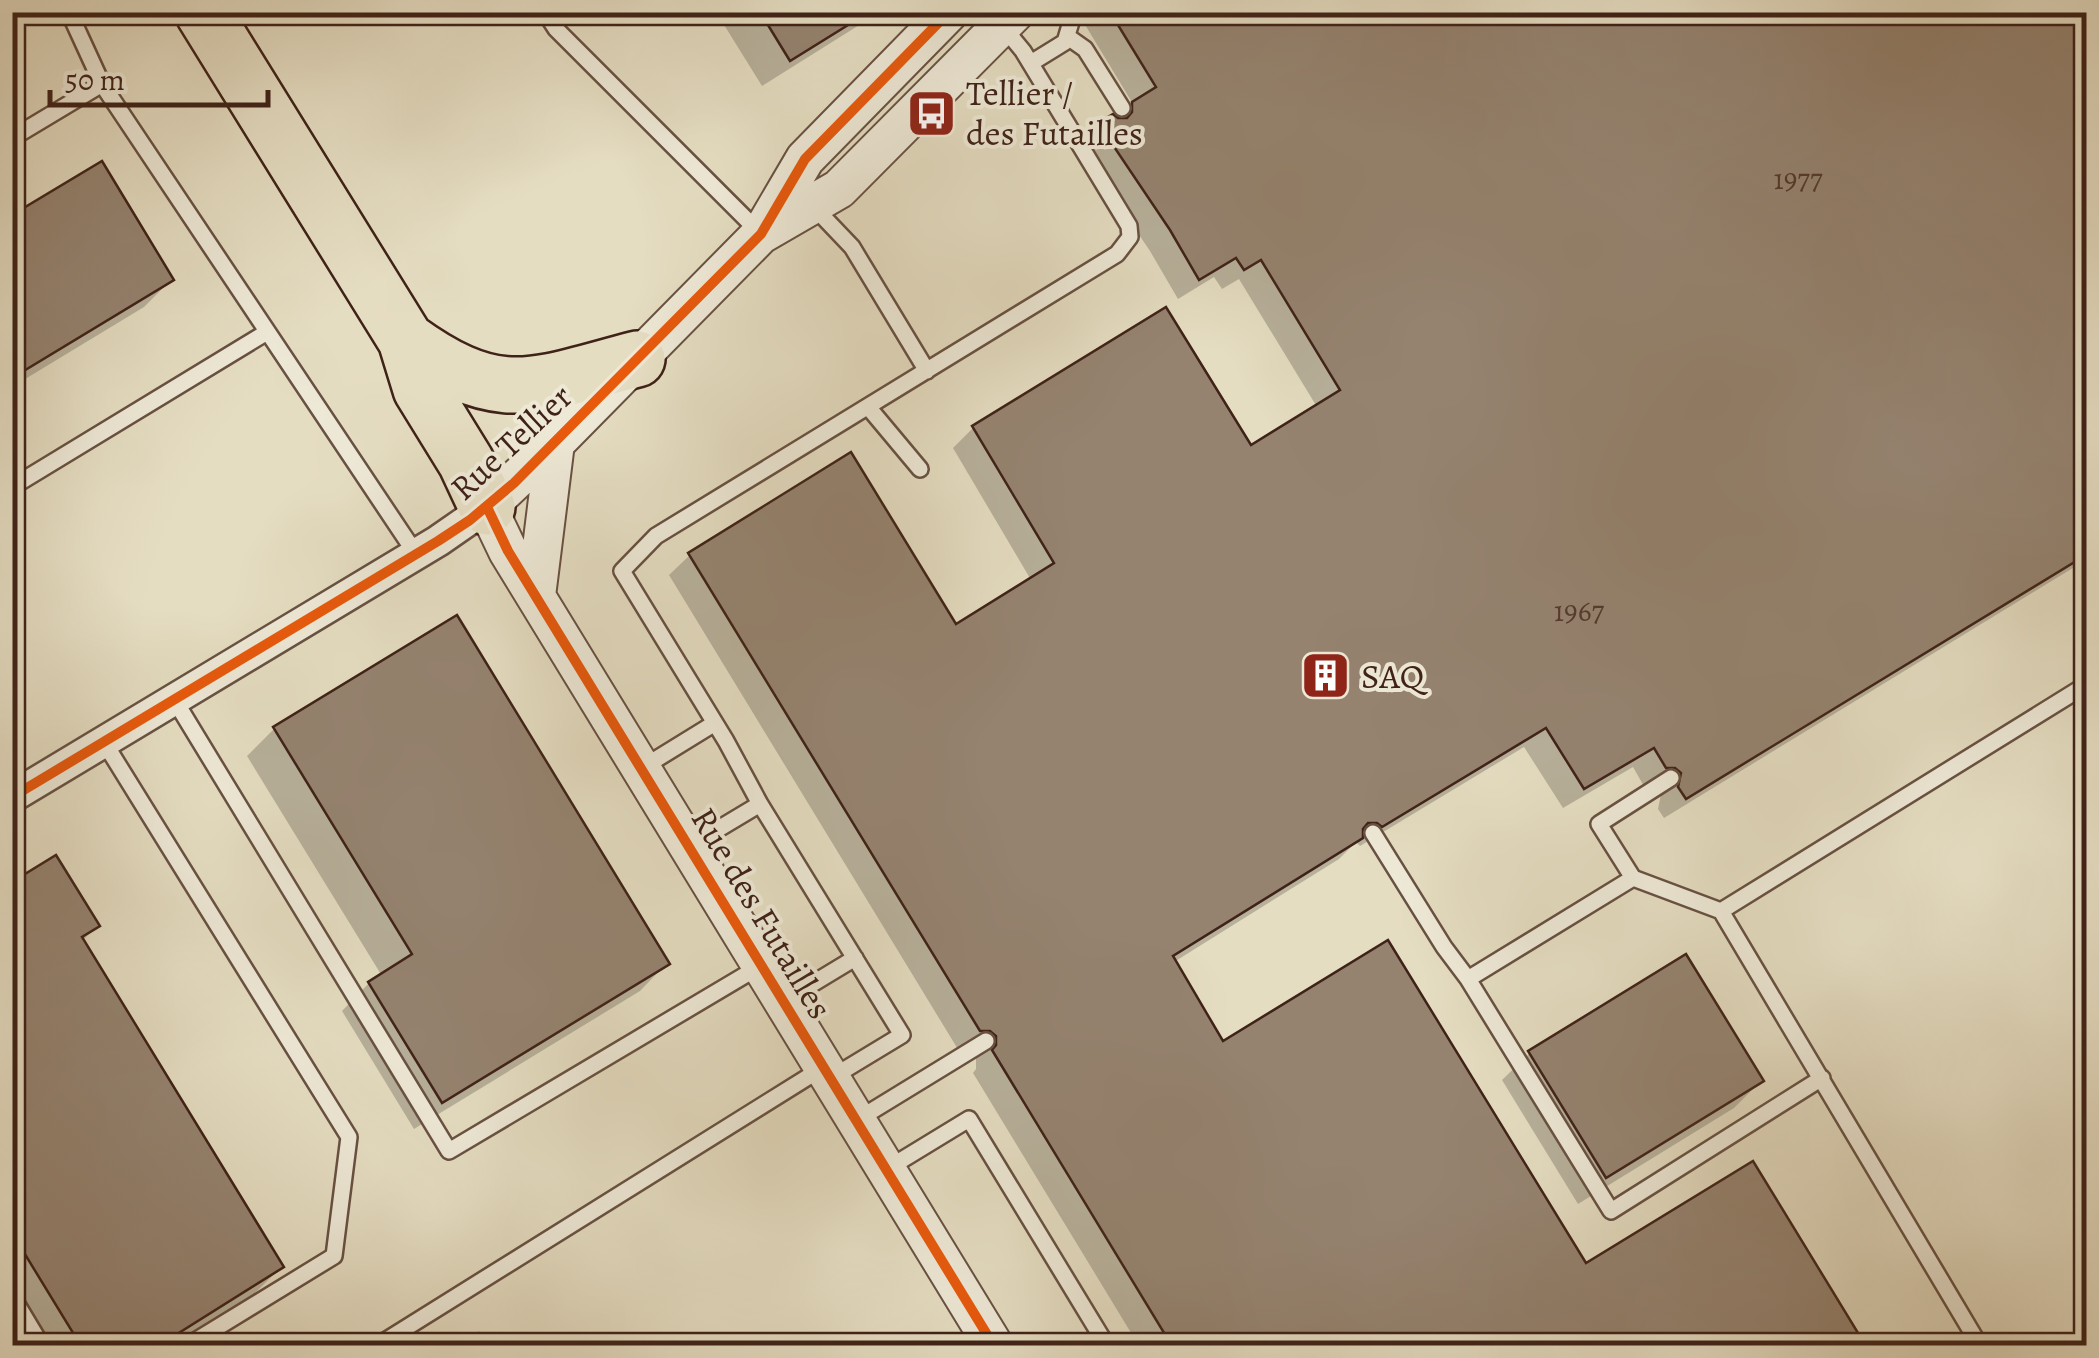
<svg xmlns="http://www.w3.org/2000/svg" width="2099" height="1358" font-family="Alegreya,serif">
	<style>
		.shadow { fill: #0003 }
		.building { fill: #958370; stroke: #3f2218; stroke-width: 2.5 }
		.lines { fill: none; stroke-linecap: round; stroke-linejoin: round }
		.service-casing { stroke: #685142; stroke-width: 20 }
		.minor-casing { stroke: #685142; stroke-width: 35 }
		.tertiary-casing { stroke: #685142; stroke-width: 42 }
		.motorway-casing { stroke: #3f2218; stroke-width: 60 }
		.service { stroke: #eee9d7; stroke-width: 15 }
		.minor { stroke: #eee9d7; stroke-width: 30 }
		.tertiary { stroke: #eee9d7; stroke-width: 38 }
		.motorway { stroke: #e5ddc2; stroke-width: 55 }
		.cycleway-casing { stroke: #eee9d7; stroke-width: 16 }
		.cycleway { stroke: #e8590c; stroke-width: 10 }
		.labels { text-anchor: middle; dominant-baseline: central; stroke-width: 8; stroke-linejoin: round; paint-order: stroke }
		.number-label { font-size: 30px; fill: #543a2e }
		.poi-label { font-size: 35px; fill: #3f2218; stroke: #eee9d7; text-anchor: start }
		.street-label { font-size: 35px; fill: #3f2218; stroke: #eee9d7 }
	</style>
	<rect width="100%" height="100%" fill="#e5ddc2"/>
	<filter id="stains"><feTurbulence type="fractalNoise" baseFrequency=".002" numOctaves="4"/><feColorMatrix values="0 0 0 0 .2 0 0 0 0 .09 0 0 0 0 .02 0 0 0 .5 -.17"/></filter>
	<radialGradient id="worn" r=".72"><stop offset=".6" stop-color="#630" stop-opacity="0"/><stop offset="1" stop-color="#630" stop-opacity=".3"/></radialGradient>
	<path class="shadow" d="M 716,12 L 880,12 L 762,86 Z
		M 1094,12 L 2086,12 L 2086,560 L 1664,818 L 1658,809 L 1661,794 L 1654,787 L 1645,788 L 1633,767 L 1563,808 L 1524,747 L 1360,846 L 1356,842 L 1339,859 L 1174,962 L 1222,1044 L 1585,1266 L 1863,1346 L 1139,1346 L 973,1073 L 976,1069 L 976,1057 L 969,1051 L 959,1051 L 669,575 L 690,555 L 955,628 L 1031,580 L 953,448 L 973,428 L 1250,449 L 1317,407 L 1239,279 L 1222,289 L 1214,277 L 1178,299 L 1150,251 L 1079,146 L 1100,125 L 1117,121 L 1133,104 L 1084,23 Z
		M 12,218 L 171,280 L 144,307 L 12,387 Z
		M 274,729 L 667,963 L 640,991 L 414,1129 L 342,1011 L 369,983 L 382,976 L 247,756 Z
		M 12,885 L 97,926 L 81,942 L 281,1267 L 253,1295 L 171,1346 L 37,1346 L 12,1305 Z
		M 1530,1053 L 1761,1081 L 1734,1108 L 1578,1204 L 1502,1080 Z
		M 479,1331 L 488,1346 L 456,1346 Z"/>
	<path class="building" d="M 760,12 L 869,12 L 790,61 Z
		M 1110,12 L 2086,12 L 2086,555 L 1686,799 L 1678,787 L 1681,773 L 1675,768 L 1666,768 L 1654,748 L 1584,789 L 1546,728 L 1382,827 L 1377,823 L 1368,823 L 1363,829 L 1363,838 L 1173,956 L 1223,1041 L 1388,940 L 1586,1263 L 1753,1161 L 1866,1346 L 1172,1346 L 992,1050 L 996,1045 L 996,1036 L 990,1031 L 980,1031 L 688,553 L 851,452 L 956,624 L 1054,563 L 972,426 L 1166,307 L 1251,445 L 1340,390 L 1261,260 L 1244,270 L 1236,258 L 1199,280 L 1170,230 L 1098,123 L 1113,114 L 1118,118 L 1127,118 L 1132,112 L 1132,102 L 1156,87 Z
		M 102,161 L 174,280 L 12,378 L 12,215 Z
		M 457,615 L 670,964 L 442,1103 L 368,982 L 412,954 L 273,727 Z
		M 56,855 L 100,926 L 82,937 L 284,1267 L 158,1346 L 81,1346 L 12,1233 L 12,882 Z
		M 1686,954 L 1764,1081 L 1606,1178 L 1528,1051 Z"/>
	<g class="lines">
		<defs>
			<path id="service" d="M 545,12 L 556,29 L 761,234
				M 1068,37 L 1085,49 L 1122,108
				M 1031,63 L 1065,42 L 1074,12
				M 102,84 L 416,554
				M 12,138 L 102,84 L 69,12
				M 811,204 L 852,247 L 927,371
				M 869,408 L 920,469
				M 12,487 L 267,332
				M 174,699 L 449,1151 L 762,965
				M 104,742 L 349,1137 L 334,1256 L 187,1346
				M 642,768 L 715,723
				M 760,804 L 726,741 L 622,571 L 656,536 L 1117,254 L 1130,237 L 1129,226 L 1023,51 L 1009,34 L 981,12
				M 1373,833 L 1444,947 L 1468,979
				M 690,846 L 760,804 L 902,1035 L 831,1078
				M 1633,878 L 1599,824 L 1671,778
				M 1721,911 L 2086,685
				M 784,1001 L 855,958
				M 1822,1078 L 1611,1211 L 1468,979 L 1633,878 L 1721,911 L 1980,1346
				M 857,1120 L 986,1041
				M 887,1169 L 969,1119 L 1107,1346
				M 12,1296 L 42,1346
				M 377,1346 L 824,1067"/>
			<path id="minor" d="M 12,797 L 438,541 L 487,507"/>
			<path id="tertiary" d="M 949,12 L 805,159 L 761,234 L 555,443 L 487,507 L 508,551 L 994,1346
				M 763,233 L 839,189 L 1015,12
				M 536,596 L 555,443"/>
			<path id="motorway" d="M 203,12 L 406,340 L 421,389 L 466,462 L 487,507
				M 406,340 C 500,408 533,386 637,359"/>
		</defs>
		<use href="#service" class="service-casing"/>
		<use href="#minor" class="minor-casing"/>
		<use href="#tertiary" class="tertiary-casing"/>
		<use href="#motorway" class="motorway-casing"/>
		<use href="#service" class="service"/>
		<use href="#minor" class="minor"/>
		<use href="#tertiary" class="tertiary"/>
		<use href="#motorway" class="motorway"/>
		<defs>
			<path id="cycleway" d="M 487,507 L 508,551 L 994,1346
				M 12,797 L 438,541 L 470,520 L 514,483 L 761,234 L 805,159 L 949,12"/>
		</defs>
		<use href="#cycleway" class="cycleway-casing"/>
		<use href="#cycleway" class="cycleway"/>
	</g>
	<defs>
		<symbol id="bus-square" viewBox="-11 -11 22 22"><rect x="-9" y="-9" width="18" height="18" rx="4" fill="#8f2418" stroke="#eee9d7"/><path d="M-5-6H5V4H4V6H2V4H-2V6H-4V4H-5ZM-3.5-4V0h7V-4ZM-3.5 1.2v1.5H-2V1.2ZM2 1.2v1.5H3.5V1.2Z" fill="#fff"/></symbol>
		<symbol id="building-square" viewBox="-11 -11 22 22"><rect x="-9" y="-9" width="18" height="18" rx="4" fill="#8f2418" stroke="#eee9d7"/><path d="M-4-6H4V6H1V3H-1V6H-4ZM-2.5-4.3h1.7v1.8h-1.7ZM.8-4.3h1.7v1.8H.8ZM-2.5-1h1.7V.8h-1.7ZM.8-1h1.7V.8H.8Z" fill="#fff"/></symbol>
	</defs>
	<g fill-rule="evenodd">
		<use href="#bus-square" x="904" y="86" width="55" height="55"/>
		<use href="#building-square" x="1298" y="648" width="55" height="55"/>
	</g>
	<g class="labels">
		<g class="number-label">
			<text x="1798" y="179">1977</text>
			<text x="1579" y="611">1967</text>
		</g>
		<g class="poi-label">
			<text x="966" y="93">Tellier /<tspan x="966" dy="40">des Futailles</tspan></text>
			<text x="1361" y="676">SAQ</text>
		</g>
		<g class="street-label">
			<text transform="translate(511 442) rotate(-43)">Rue Tellier</text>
			<text transform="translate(762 913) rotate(59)">Rue des Futailles</text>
		</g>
	</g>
	<rect width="2099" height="1358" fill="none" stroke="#e5ddc2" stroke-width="50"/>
	<rect x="15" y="15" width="2069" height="1328" fill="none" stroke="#3f2218" stroke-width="5"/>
	<rect x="25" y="25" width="2049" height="1308" fill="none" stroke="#3f2218" stroke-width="2.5"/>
	<path d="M50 90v15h218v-15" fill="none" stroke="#3f2218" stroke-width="5"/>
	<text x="65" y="90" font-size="30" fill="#3f2218" stroke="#eee9d7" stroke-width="8" paint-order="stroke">50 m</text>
	<rect width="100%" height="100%" filter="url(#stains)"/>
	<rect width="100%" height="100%" fill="url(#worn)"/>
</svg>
